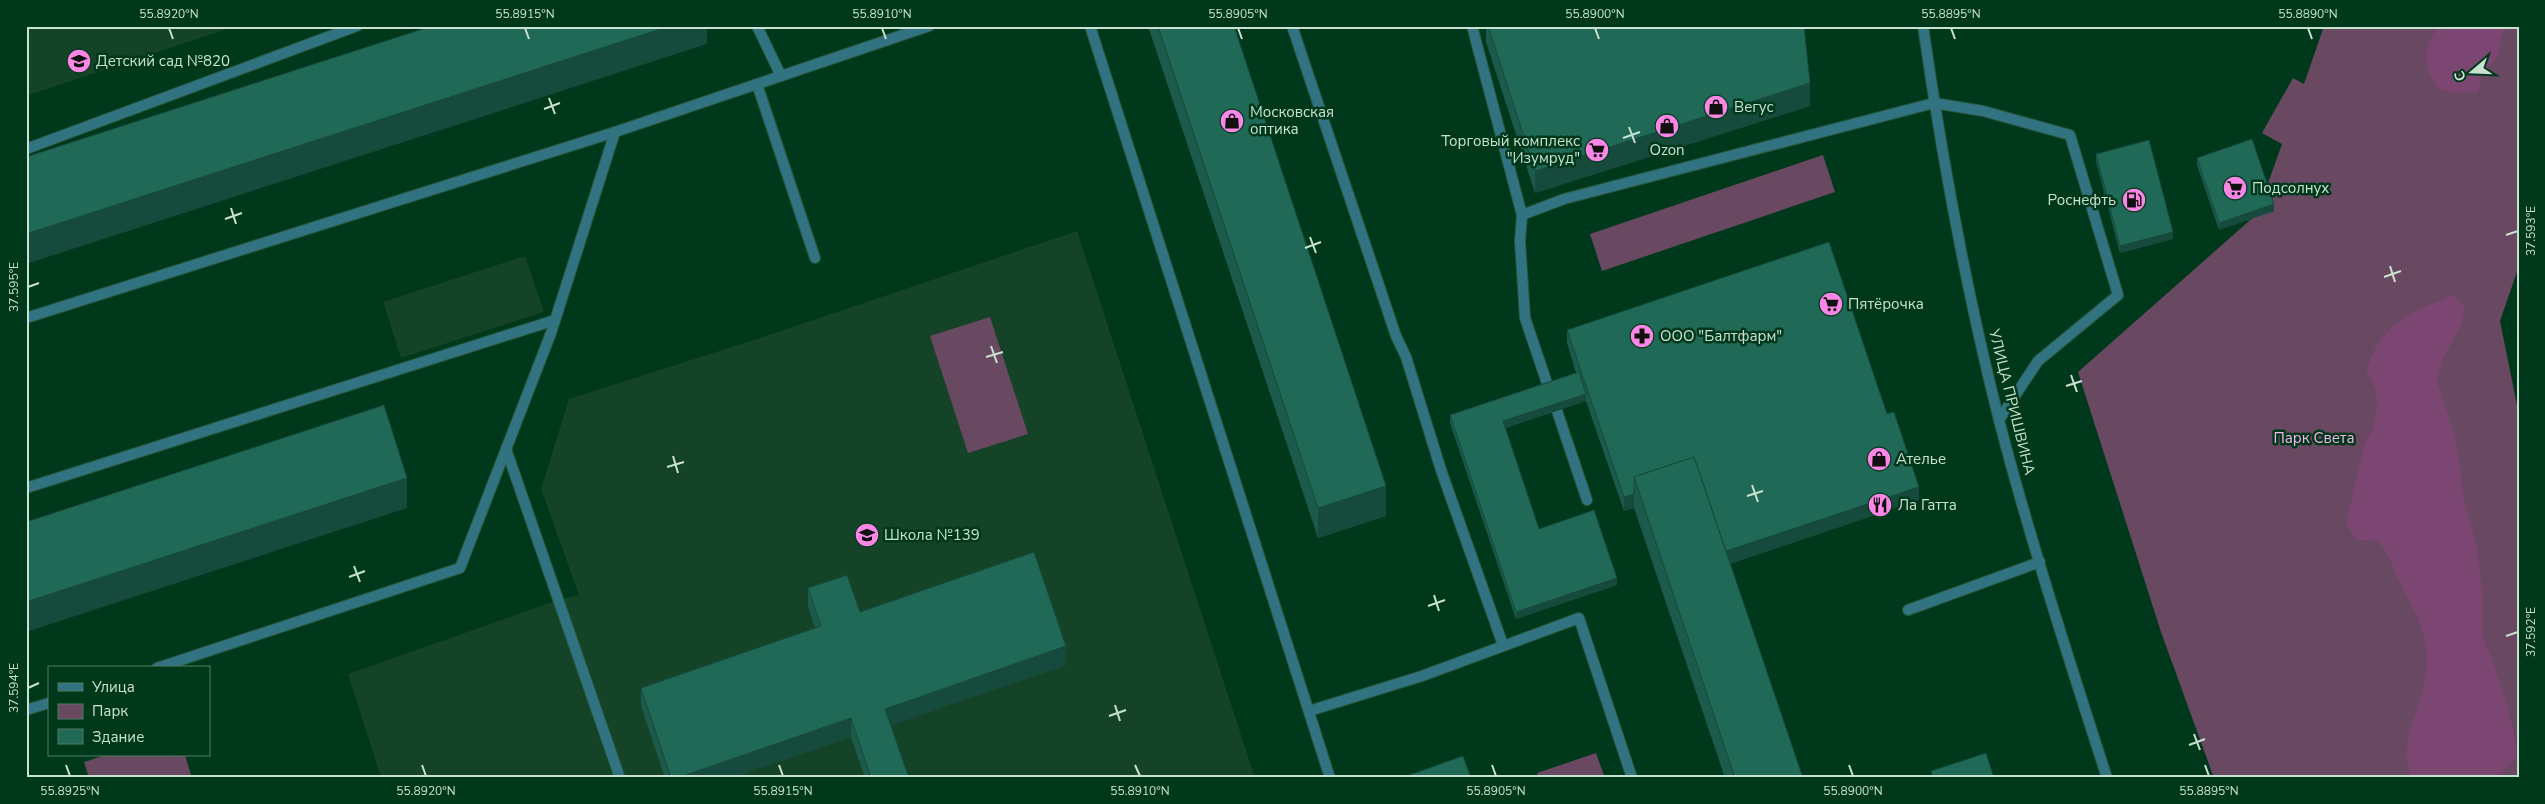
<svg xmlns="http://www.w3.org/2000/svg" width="2545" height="804" viewBox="0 0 2545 804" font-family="'Nunito Sans',sans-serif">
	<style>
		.built { fill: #154327 }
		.green { fill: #694862 }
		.forest { fill: #7b4671 }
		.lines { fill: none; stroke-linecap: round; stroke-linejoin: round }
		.service-casing { stroke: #24573b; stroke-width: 12 }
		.tertiary-casing { stroke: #24573b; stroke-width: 12 }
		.service { stroke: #327381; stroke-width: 10 }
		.tertiary { stroke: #327381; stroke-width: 10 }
		.wall { fill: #1c5a4b }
		.shaded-wall { fill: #164a3d }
		.building { fill: #206957; stroke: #164a3d }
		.ticks { fill: none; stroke: #c8e2cf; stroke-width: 2 }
		.labels { text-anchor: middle; stroke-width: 5; stroke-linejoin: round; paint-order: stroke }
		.poi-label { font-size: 15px; fill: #c8e2cf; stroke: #00381b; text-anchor: start }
		.street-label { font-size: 15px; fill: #c8e2cf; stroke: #00381b }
		.park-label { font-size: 15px; fill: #f7b6e9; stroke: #00381b }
		.neatline { fill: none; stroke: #c8e2cf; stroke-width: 2 }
		.ticks-label { font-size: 12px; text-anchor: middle; fill: #c8e2cf }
	</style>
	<rect width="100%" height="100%" fill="#00381b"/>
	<g class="built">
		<path d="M 26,26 L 236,26 L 26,96 Z"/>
		<path d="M 1077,231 L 1255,778 L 381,778 L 348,674 L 558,600 L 579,595 L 541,489 L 569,399 L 760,338 Z"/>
		<path d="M 525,256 L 544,312 L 401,358 L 383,302 Z"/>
	</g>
	<g class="green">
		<path d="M 2324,26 L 2519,26 L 2519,266 L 2500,321 L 2519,415 L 2519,778 L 2214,778 L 2161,632 L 2078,372 L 2257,214 L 2282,144 L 2262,133 L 2293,78 L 2304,84 Z"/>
		<path d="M 1823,155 L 1835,192 L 1602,271 L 1590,234 Z"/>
		<path d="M 990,317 L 1028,434 L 968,453 L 930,336 Z"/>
		<path d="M 1596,753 L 1605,778 L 1539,778 L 1537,773 Z"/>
		<path d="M 106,755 L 185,755 L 192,778 L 89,778 L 84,762 Z"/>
	</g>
	<g class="forest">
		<path d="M 2439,26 L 2511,26 L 2501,35 L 2498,57 L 2483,72 L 2478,92 L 2455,93 L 2437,88 C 2422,63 2421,50 2439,26 Z"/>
		<path d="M 2454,295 L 2465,308 L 2462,323 L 2442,361 L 2437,381 L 2456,441 L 2465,505 L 2477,546 L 2482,589 L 2482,633 L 2505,696 L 2515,738 L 2516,758 L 2497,778 L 2412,778 C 2397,744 2417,718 2424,686 C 2433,642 2418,618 2399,581 C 2391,564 2391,557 2378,541 L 2356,540 L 2346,523 L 2364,445 L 2373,428 L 2377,409 L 2376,389 L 2366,372 C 2381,321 2410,313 2454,295 Z"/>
	</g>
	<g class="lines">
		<g class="service-casing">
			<g id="service">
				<path d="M 757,26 L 781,76"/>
				<path d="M 1090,26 L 1330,778"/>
				<path d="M 1292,26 L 1396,336 L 1406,357 L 1441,470 L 1503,645"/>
				<path d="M 1472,26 L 1522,215 L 1520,241 L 1525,318 L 1549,389"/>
				<path d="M 757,84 L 815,258"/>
				<path d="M 26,149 L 357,26"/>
				<path d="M 1522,215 L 1564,199 L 1934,103 L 1983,111 L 2070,135 L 2118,295 L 2038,361 L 1999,420"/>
				<path d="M 26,318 L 615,132 L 929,26"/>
				<path d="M 1557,411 L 1587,500"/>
				<path d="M 506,449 L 620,778"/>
				<path d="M 26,488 L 555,320"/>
				<path d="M 1908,610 L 2040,562"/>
				<path d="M 157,668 L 460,568 L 551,333 L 615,132"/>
				<path d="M 26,710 L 49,703"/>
				<path d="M 1309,711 L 1422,676 L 1579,618 L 1632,778"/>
			</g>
		</g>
		<g class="tertiary-casing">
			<path id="tertiary" d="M 1923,26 C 1942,158 1966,290 1999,420 C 2030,540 2069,659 2107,778"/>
		</g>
		<use href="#service" class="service"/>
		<use href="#tertiary" class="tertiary"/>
	</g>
	<g class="wall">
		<path d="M 1148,26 L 1234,26 L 1386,516 L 1318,538 Z"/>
		<path d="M 1486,26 L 1804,26 L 1810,106 L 1535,193 L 1486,42 Z"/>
		<path d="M 2096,154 L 2173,239 L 2120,253 L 2096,161 Z"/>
		<path d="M 2197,158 L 2274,211 L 2219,230 L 2197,165 Z"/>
		<path d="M 1567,330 L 1887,414 L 1919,500 L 1730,564 L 1803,778 L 1725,778 L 1634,508 L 1624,511 L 1586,401 L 1505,428 L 1539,529 L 1617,585 L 1516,619 L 1450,423 L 1450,415 L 1576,373 L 1567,343 Z"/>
		<path d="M 808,588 L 860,612 L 1066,665 L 891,725 L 909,778 L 865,778 L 851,737 L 731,778 L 665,778 L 641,706 L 641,688 L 815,628 L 808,607 Z"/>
	</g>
	<g class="shaded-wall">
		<path d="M 670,26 L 707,26 L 707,44 L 26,264 L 26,234 Z"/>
		<path d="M 1810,83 L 1810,106 L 1535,193 L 1535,171 Z"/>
		<path d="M 2274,204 L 2274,211 L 2219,230 L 2219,223 Z"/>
		<path d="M 2173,232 L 2173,239 L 2120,253 L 2120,246 Z"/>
		<path d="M 1586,394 L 1586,401 L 1503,429 L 1503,421 Z"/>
		<path d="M 407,478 L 407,508 L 26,632 L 26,602 Z"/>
		<path d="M 1386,486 L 1386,516 L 1318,538 L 1318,508 Z"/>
		<path d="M 1919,487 L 1919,500 L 1721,567 L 1721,553 Z"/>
		<path d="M 1634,494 L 1634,508 L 1624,511 L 1624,497 Z"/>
		<path d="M 1617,578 L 1617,585 L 1516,619 L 1516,612 Z"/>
		<path d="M 1066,646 L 1066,665 L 885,727 L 885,709 Z"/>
		<path d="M 851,718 L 851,737 L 731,778 L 677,778 Z"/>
	</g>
	<g class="building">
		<path d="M 432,26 L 670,26 L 26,234 L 26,157 Z"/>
		<path d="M 1158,26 L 1234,26 L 1386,486 L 1318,508 Z"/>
		<path d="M 1488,26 L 1804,26 L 1810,83 L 1535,171 Z"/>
		<path d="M 2252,139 L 2274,204 L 2219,223 L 2197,158 Z"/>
		<path d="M 2149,140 L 2173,232 L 2120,246 L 2096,154 Z"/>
		<path d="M 1829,242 L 1887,414 L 1894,412 L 1919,487 L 1726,551 L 1694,457 L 1634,477 L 1634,494 L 1624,497 L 1567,330 Z"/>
		<path d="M 1579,372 L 1586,394 L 1503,421 L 1539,529 L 1594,510 L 1617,578 L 1516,612 L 1450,415 Z"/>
		<path d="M 384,405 L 407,478 L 26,602 L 26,522 Z"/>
		<path d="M 1694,457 L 1803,778 L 1735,778 L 1634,477 Z"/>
		<path d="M 1034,552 L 1066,646 L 885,709 L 909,778 L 871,778 L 851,718 L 677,778 L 671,778 L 641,688 L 821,626 L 808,588 L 847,575 L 860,612 Z"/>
		<path d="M 1986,753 L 1994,778 L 1933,778 L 1931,771 Z"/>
		<path d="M 1463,756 L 1471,778 L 1401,778 Z"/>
	</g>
	<path class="ticks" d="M 169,28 L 173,39M 525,28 L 529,39M 882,28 L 886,39M 1238,28 L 1242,39M 1595,28 L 1599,39M 1951,28 L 1955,39M 2308,28 L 2312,39M 549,98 L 555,114M 544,109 L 560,103M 1629,127 L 1635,143M 1623,138 L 1640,132M 231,208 L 236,224M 225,219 L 242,213M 2506,235 L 2518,231M 1310,237 L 1316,253M 1305,248 L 1321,242M 2390,266 L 2395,282M 2384,277 L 2401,271M 28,287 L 39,283M 991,346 L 997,363M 986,357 L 1003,352M 2071,375 L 2077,392M 2066,386 L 2082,381M 673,456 L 678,473M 667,467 L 684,462M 1752,485 L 1758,502M 1747,496 L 1763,491M 354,566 L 360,582M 349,577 L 365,571M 1434,595 L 1439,611M 1428,606 L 1445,600M 2506,636 L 2518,632M 28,688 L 39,683M 1115,705 L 1120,721M 1109,716 L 1126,710M 2194,734 L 2200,750M 2189,745 L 2205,739M 66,765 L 70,776M 422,765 L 426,776M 779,765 L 783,776M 1135,765 L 1140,776M 1492,765 L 1496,776M 1849,765 L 1853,776M 2205,765 L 2209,776"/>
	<defs>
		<g id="school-disc" transform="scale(1.25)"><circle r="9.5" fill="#fa87e6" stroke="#00381b"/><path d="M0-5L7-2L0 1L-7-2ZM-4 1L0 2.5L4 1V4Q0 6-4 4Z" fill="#111"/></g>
		<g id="shop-disc" transform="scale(1.25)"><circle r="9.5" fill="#fa87e6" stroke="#00381b"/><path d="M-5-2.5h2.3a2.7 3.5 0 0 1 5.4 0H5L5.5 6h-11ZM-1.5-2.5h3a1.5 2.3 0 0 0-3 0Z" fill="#111"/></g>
		<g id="supermarket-disc" transform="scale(1.25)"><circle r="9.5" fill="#fa87e6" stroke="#00381b"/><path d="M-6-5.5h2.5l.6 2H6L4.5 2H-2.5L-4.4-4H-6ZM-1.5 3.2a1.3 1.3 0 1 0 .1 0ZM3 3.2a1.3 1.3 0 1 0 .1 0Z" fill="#111"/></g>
		<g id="fuel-disc" transform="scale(1.25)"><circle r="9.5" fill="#fa87e6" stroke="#00381b"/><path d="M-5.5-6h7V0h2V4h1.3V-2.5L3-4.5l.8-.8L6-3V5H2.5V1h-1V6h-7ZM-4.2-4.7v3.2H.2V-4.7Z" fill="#111"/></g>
		<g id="pharmacy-disc" transform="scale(1.25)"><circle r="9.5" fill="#fa87e6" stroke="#00381b"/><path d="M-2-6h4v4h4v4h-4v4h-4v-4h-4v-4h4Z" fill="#111"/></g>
		<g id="restaurant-disc" transform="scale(1.25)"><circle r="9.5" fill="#fa87e6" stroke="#00381b"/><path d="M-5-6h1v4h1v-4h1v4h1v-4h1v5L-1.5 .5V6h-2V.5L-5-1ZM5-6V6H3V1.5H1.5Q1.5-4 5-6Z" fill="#111"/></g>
	</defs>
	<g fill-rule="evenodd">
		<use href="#school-disc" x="79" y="61"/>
		<use href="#shop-disc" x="1716" y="107"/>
		<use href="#shop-disc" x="1232" y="121"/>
		<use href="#shop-disc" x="1667" y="126"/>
		<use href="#supermarket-disc" x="1597" y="150"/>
		<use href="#supermarket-disc" x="2235" y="188"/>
		<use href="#fuel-disc" x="2134" y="200"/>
		<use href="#supermarket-disc" x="1831" y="304"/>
		<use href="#pharmacy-disc" x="1642" y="336"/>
		<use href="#shop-disc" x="1879" y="459"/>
		<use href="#restaurant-disc" x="1880" y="505"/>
		<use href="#school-disc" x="867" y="535"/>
	</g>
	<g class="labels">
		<g class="poi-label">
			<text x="96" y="66">Детский сад №820</text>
			<text x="1734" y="112">Вегус</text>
			<text x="1250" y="117">Московская<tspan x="1250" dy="17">оптика</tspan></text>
			<text x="1580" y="146" text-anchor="end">Торговый комплекс<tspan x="1580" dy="17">"Изумруд"</tspan></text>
			<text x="1667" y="155" text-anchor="middle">Ozon</text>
			<text x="2252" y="193">Подсолнух</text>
			<text x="2116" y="205" text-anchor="end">Роснефть</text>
			<text x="1848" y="309">Пятёрочка</text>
			<text x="1660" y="341">ООО "Балтфарм"</text>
			<text x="1896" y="464">Ателье</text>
			<text x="1898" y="510">Ла Гатта</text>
			<text x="884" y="540">Школа №139</text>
		</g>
		<g class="street-label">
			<text transform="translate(2012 402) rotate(76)" y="5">УЛИЦА ПРИШВИНА</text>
		</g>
		<g class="park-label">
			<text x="2314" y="443">Парк Света</text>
		</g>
	</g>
	<rect width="2545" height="804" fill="none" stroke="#00381b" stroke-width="55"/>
	<rect x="48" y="666" width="162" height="90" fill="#00381b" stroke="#507c63"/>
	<rect x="58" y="683" width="25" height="8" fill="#327381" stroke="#507c63"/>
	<text x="92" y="692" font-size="15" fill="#c8e2cf">Улица</text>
	<rect x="58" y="704" width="25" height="15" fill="#694862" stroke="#507c63"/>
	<text x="92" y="716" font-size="15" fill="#c8e2cf">Парк</text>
	<rect x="58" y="729" width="25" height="15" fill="#206957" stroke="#507c63"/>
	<text x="92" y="742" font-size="15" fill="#c8e2cf">Здание</text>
	<g transform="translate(2472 72) rotate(251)" stroke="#00381b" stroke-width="4" paint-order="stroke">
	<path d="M0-4L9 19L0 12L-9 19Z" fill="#c8e2cf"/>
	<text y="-8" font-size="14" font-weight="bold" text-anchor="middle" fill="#c8e2cf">С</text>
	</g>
	<rect x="28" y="28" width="2490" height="748" class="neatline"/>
	<g class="ticks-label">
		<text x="169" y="18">55.8920°N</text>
		<text x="525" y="18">55.8915°N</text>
		<text x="882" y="18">55.8910°N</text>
		<text x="1238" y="18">55.8905°N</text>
		<text x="1595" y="18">55.8900°N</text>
		<text x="1951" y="18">55.8895°N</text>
		<text x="2308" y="18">55.8890°N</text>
		<text transform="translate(2531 231) rotate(-90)" y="4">37.593°E</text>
		<text transform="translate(14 287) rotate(-90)" y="4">37.595°E</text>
		<text transform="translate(2531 632) rotate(-90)" y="4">37.592°E</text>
		<text transform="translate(14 688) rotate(-90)" y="4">37.594°E</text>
		<text x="70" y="795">55.8925°N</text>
		<text x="426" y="795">55.8920°N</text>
		<text x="783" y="795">55.8915°N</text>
		<text x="1140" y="795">55.8910°N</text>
		<text x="1496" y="795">55.8905°N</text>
		<text x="1853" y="795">55.8900°N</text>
		<text x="2209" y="795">55.8895°N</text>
	</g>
</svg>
